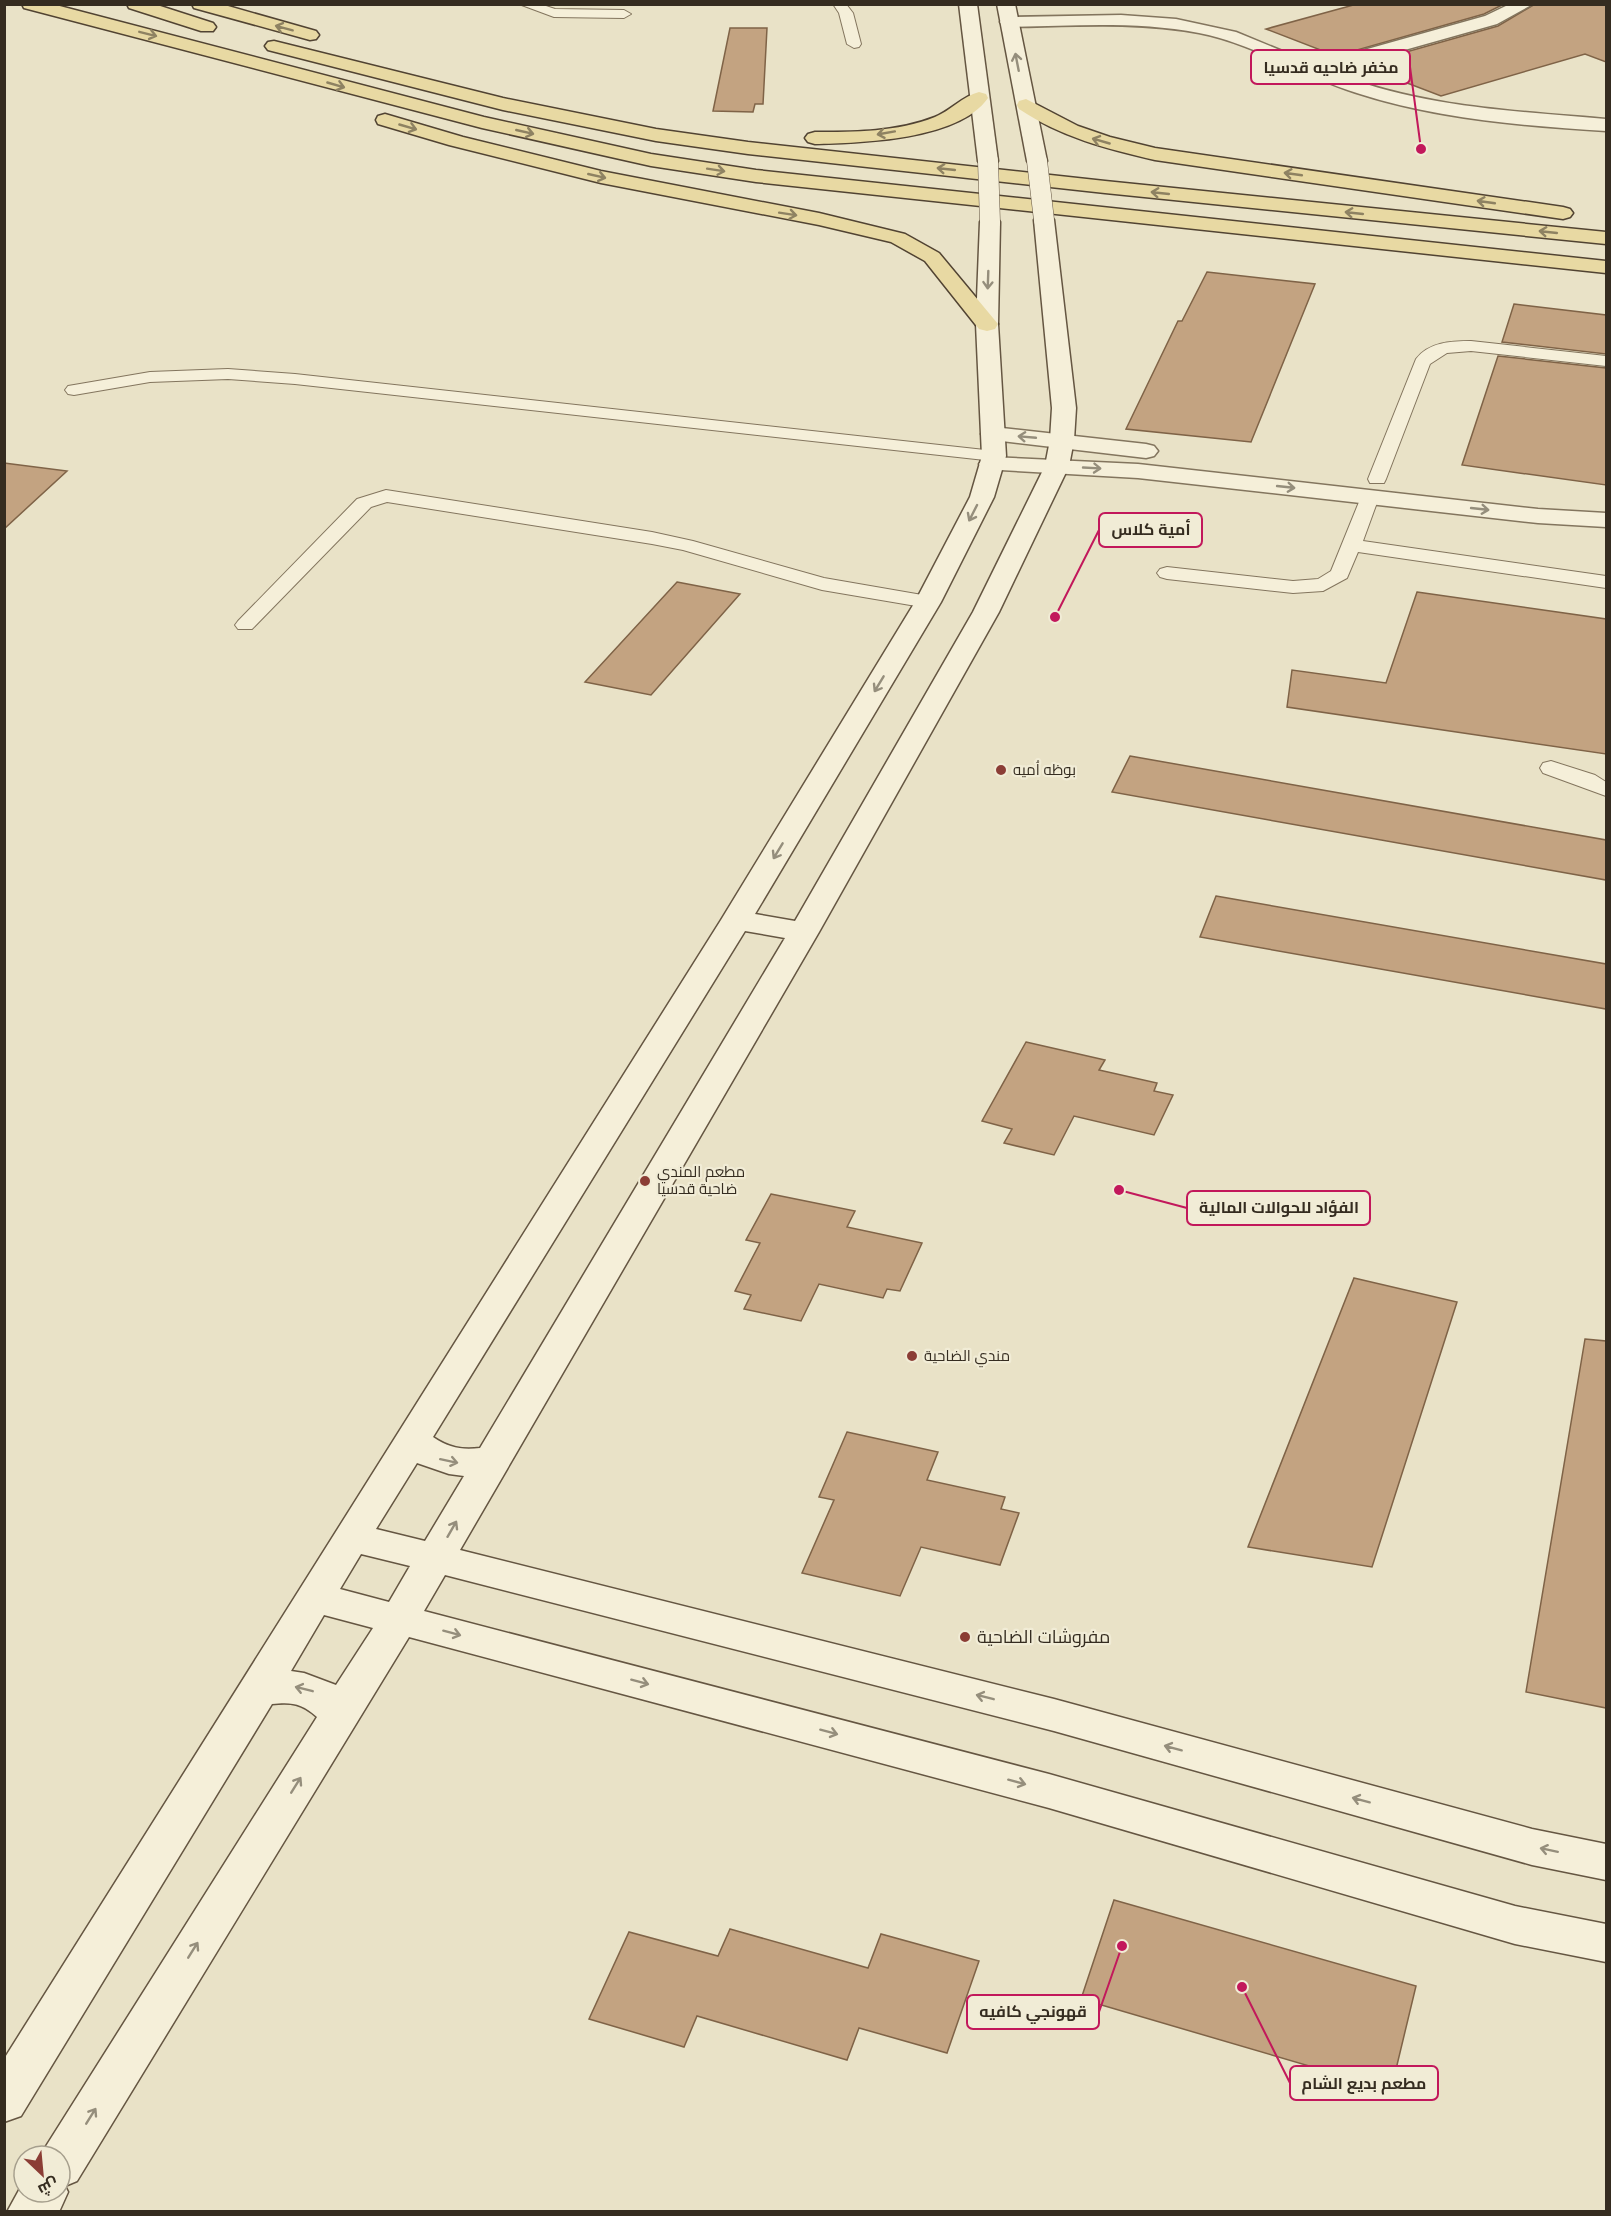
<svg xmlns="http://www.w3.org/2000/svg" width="1611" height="2216" viewBox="0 0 1611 2216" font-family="'Times New Roman',Cairo,serif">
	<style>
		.building { fill: #c3a381; stroke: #7f6347; stroke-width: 1.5 }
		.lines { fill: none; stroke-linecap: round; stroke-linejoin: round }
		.service-casing { stroke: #83755e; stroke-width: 2 }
		.minor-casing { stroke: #83755e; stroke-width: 3 }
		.secondary-casing { stroke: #655642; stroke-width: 3 }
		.primary-casing { stroke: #514332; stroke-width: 3 }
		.service { fill: #f5efd9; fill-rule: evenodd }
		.minor { fill: #f5efd9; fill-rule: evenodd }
		.secondary { fill: #f5efd9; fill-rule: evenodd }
		.primary { fill: #e8d9a3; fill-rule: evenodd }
		.secondary-bridge-casing { stroke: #655642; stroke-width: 21; stroke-linecap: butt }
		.secondary-bridge { stroke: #f5efd9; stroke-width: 20 }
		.oneway { stroke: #8e8262 }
		.oneway2 { stroke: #958e7c }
		.poi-dot { fill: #8b3d35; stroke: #f1ecd6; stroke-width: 2 }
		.labels { text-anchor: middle; stroke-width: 4.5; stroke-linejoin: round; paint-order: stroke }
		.poi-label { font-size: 15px; fill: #352c20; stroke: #f1ecd6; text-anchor: start }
		.near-poi-label { font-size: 18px; fill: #352c20; stroke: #f1ecd6; text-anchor: start }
		.leader { fill: none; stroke: #c2185b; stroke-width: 2 }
		.callout-dot { fill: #c2185b; stroke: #f1ecd6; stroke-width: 2 }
		.callout { fill: #f1ecd6; stroke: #c2185b; stroke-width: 2 }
		.callout-label { font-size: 16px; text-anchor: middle; font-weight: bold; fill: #352c20 }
	</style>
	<rect width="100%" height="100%" fill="#e9e2c7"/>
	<g class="building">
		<path d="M 1357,4 L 1504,4 L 1484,14 L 1336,56 L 1266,29 Z"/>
		<path d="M 1535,4 L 1606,4 L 1606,62 L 1585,54 L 1441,96 L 1360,65 L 1498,26 Z"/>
		<path d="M 730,28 L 767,28 L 763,104 L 755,104 L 753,112 L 713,111 Z"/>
		<path d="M 1207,272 L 1315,284 L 1251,442 L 1126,429 L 1178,321 L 1182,321 Z"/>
		<path d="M 1514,304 L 1606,315 L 1606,354 L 1502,342 Z"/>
		<path d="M 1498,356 L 1606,368 L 1606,485 L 1462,465 Z"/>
		<path d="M 4,463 L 67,471 L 4,529 Z"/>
		<path d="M 677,582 L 740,594 L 651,695 L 585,682 Z"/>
		<path d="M 1417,592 L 1606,619 L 1606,754 L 1287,707 L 1292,670 L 1386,683 Z"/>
		<path d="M 1130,756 L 1606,840 L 1606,880 L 1112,792 Z"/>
		<path d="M 1216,896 L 1606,964 L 1606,1009 L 1200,937 Z"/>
		<path d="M 1026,1042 L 1105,1060 L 1099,1070 L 1157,1083 L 1154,1091 L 1173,1095 L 1154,1135 L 1074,1116 L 1054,1155 L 1004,1143 L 1012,1129 L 982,1121 Z"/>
		<path d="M 771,1194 L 855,1211 L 847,1227 L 922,1243 L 900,1291 L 887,1289 L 883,1298 L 819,1284 L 801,1321 L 744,1309 L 751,1295 L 735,1291 L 760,1243 L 746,1240 Z"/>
		<path d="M 1354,1278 L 1457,1302 L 1372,1567 L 1248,1547 Z"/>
		<path d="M 1585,1339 L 1606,1341 L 1606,1708 L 1526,1692 Z"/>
		<path d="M 847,1432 L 938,1452 L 927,1480 L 1005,1497 L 1001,1509 L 1019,1513 L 1000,1565 L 921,1547 L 900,1596 L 802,1573 L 834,1500 L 819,1497 Z"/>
		<path d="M 1114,1900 L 1416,1986 L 1391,2090 L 1081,1999 Z"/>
		<path d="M 730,1929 L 868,1968 L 881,1934 L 979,1961 L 947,2053 L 859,2028 L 847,2060 L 697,2016 L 684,2047 L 589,2019 L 629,1932 L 718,1956 Z"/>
	</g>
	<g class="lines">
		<g class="service-casing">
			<g id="service">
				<path d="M 519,4 L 540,4 L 555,9 L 624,10 L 631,14 L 624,18 L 554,17 Z"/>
				<path d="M 833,4 L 846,4 L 853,13 L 861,44 L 859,47 L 854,48 L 847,44 L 839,13 Z"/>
				<path d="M 1471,341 L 1606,356 L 1606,366 L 1471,351 L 1447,353 L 1430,364 L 1386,479 L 1384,483 L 1370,483 L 1368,479 L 1416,359 C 1429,342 1451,341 1471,341 Z"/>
				<path d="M 228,369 L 295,374 L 994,451 L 1000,452 L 1003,456 L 1000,460 L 994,461 L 295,384 L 228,379 L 150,382 L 74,395 L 68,394 L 65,390 L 68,386 L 74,385 L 150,372 Z"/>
				<path d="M 386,490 L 652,532 L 693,541 L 824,578 L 928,596 L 935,598 L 938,602 L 935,606 L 928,608 L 822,590 L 683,550 L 652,544 L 387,502 L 371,507 L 252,629 L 238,629 L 235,625 L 238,621 L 357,499 Z"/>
				<path d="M 1370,491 L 1377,493 L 1379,497 L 1363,541 L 1606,576 L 1606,588 L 1358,552 L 1347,578 L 1323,591 L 1293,593 L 1167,579 L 1160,577 L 1157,573 L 1160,569 L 1167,567 L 1293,581 L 1318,579 L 1331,571 L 1361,497 L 1363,493 Z"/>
				<path d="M 1551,761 L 1595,775 L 1606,782 L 1606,796 L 1543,773 L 1540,768 L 1543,763 Z"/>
			</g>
		</g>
		<g class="minor-casing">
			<g id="minor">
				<path d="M 1510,4 L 1533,4 L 1497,24 L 1330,71 C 1417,107 1513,111 1606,119 L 1606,131 C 1525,126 1438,119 1360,94 C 1305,78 1256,44 1199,33 C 1136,21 1072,26 1009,27 L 1003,26 L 1000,22 L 1003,18 L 1009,17 L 1121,15 L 1176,19 L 1236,32 L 1314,64 L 1485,16 Z"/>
				<path d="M 993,427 L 1146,444 L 1154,446 L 1158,451 L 1154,456 L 1146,458 L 985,439 L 981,434 L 985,429 Z"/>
				<path d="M 991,457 L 1138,464 L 1538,509 L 1606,513 L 1606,527 L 1538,523 L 1138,478 L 983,469 L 979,464 L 983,459 Z"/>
			</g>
		</g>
		<g class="secondary-casing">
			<g id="secondary">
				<path d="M 959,4 L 977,4 L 998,161 L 995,165 L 981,165 L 978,161 Z"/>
				<path d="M 997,4 L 1015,4 L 1047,161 L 1044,165 L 1030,165 L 1027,161 Z"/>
				<path d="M 1044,214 L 1051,216 L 1054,220 L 1076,408 L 1074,440 L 1069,466 L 999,612 L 819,932 L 460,1550 L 1054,1699 L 1532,1829 L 1606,1844 L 1606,1880 L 1532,1865 L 1054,1731 L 445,1575 L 424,1611 L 1049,1774 L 1515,1906 L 1606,1924 L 1606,1962 L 1515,1944 L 1049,1808 L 409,1637 L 77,2181 L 65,2186 L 68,2192 L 59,2212 L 7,2212 L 24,2181 L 24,2192 L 60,2192 L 60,2156 L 41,2156 L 43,2151 L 317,1717 C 302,1703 291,1702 272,1704 L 21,2116 L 4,2122 L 4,2059 L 721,920 L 915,602 L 970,497 L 982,456 L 976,324 L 980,222 L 983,218 L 997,218 L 1000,222 L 998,324 L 1006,456 L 994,497 L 941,602 L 755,914 L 795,921 L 973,612 L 1045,466 L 1050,440 L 1052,408 L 1034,220 L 1037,216 ZM 745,931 L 785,938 L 480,1448 C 462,1450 449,1448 433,1437 ZM 417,1463 L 449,1474 L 464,1476 L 425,1541 L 376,1529 ZM 361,1554 L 410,1566 L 389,1602 L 340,1589 ZM 324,1615 L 373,1628 L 336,1685 L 304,1673 L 291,1671 Z"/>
			</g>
		</g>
		<g class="primary-casing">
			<g id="primary">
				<path d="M 22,4 L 52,4 L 484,117 L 651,154 L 756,170 L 1606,261 L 1606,273 L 756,182 L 651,166 L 482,128 L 24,8 Z"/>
				<path d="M 127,4 L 154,4 L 213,23 L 216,27 L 213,31 L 201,31 L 129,8 Z"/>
				<path d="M 192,4 L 221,4 L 316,31 L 319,35 L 316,39 L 310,40 L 194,8 Z"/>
				<path d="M 274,41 L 503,98 L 656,129 L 748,142 L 1105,181 L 1606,232 L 1606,244 L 1105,193 L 748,154 L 656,141 L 503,110 L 268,50 L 265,46 L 268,42 Z"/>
				<path d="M 979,92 L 986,94 L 988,98 C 959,140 861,143 815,144 L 808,142 L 805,138 L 808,134 L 815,132 C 855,132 897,132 935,117 C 950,111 963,96 979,92 Z"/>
				<path d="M 1026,99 L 1078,126 L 1110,137 L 1155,148 L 1563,207 L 1570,209 L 1573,213 L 1570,217 L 1563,219 L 1155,160 C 1107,149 1061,137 1019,109 L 1017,105 L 1019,101 Z"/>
				<path d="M 385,114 L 463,137 L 601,171 L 819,213 L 905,234 L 939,253 L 998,324 L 995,329 L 987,331 L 979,329 L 925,261 L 891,242 L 819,225 L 601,183 L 449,145 L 378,124 L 376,120 L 378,116 Z"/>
			</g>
		</g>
		<use href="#service" class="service"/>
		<use href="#minor" class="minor"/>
		<use href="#secondary" class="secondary"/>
		<use href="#primary" class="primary"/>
		<g class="secondary-bridge-casing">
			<g id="secondary-bridge">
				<path d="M 988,161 L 990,222"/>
				<path d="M 1037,161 L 1044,220"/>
			</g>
		</g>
		<use href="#secondary-bridge" class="secondary-bridge"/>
	</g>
	<defs><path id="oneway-shaft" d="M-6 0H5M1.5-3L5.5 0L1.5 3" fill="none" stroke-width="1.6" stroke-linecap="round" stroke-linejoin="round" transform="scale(1.5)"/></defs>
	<g class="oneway">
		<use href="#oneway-shaft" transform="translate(284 28) rotate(-165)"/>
		<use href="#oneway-shaft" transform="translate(148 34) rotate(14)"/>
		<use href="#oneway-shaft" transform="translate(336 85) rotate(16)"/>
		<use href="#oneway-shaft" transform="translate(408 127) rotate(16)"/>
		<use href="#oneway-shaft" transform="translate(525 132) rotate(13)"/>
		<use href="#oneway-shaft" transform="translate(886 133) rotate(170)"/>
		<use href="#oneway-shaft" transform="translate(1101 141) rotate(-164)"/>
		<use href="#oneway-shaft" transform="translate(946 169) rotate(-174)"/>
		<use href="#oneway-shaft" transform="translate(716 170) rotate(9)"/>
		<use href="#oneway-shaft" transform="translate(1293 174) rotate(-172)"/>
		<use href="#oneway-shaft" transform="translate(597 176) rotate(13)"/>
		<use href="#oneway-shaft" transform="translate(1160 193) rotate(-174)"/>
		<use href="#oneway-shaft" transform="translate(1486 202) rotate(-172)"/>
		<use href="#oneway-shaft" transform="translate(1354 213) rotate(-174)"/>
		<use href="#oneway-shaft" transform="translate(788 214) rotate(9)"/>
		<use href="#oneway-shaft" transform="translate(1548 232) rotate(-174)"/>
	</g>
	<g class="oneway2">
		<use href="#oneway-shaft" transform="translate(1017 62) rotate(-101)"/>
		<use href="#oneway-shaft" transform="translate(988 280) rotate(92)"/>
		<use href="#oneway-shaft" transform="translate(1027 437) rotate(-175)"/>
		<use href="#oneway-shaft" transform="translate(1092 468) rotate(3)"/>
		<use href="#oneway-shaft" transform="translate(1286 487) rotate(6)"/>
		<use href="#oneway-shaft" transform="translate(1480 509) rotate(6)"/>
		<use href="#oneway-shaft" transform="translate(973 513) rotate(117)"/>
		<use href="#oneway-shaft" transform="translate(879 684) rotate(121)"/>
		<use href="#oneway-shaft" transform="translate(778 851) rotate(121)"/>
		<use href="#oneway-shaft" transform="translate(449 1461) rotate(12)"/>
		<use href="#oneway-shaft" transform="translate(452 1529) rotate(-60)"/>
		<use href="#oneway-shaft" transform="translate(452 1633) rotate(15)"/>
		<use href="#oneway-shaft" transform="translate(640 1682) rotate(15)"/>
		<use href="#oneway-shaft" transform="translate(304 1689) rotate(-166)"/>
		<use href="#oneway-shaft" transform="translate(985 1697) rotate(-166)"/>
		<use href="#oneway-shaft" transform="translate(829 1732) rotate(15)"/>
		<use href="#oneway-shaft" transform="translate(1173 1748) rotate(-165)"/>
		<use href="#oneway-shaft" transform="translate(1017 1782) rotate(15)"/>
		<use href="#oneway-shaft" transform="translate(296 1785) rotate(-58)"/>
		<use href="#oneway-shaft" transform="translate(1361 1800) rotate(-165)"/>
		<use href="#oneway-shaft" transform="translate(1549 1850) rotate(-168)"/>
		<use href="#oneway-shaft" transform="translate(193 1950) rotate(-58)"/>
		<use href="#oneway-shaft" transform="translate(91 2116) rotate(-58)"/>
	</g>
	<g class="poi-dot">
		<circle cx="1001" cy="770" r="6"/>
		<circle cx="645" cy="1181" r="6"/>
		<circle cx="912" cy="1356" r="6"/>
		<circle cx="965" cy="1637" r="6"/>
	</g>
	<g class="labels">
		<g class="poi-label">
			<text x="1013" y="775">بوظه اُميه</text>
			<text x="657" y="1177">مطعم المندي<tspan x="657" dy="17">ضاحية قدسيا</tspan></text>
			<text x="924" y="1361">مندي الضاحية</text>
		</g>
		<g class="near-poi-label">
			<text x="977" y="1643">مفروشات الضاحية</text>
		</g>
	</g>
	<path class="leader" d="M1421 149L1410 67M1055 617L1099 530M1119 1190L1187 1208M1122 1946L1099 2012M1242 1987L1290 2083"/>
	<g class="callout-dot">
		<circle cx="1421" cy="149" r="6"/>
		<circle cx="1055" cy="617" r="6"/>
		<circle cx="1119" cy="1190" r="6"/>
		<circle cx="1122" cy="1946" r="6"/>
		<circle cx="1242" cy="1987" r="6"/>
	</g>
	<g class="callout">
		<rect x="1251" y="50" width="159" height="34" rx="6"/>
		<rect x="1099" y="513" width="103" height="34" rx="6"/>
		<rect x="1187" y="1191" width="183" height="34" rx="6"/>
		<rect x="967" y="1995" width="132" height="34" rx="6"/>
		<rect x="1290" y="2066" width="148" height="34" rx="6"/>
	</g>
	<g class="callout-label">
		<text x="1331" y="73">مخفر ضاحيه قدسيا</text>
		<text x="1151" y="535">أمية كلاس</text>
		<text x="1279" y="1213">الفؤاد للحوالات المالية</text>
		<text x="1033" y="2017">قهونجي كافيه</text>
		<text x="1364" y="2089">مطعم بديع الشام</text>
	</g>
	<rect width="1611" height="2216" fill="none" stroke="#352c20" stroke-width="12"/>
	<g transform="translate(42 2174) rotate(154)"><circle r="28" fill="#f1ecd6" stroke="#a69f8d" stroke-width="1.5"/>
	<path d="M0-4.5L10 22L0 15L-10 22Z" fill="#8b3d35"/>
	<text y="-9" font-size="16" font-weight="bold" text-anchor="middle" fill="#352c20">ش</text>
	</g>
</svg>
